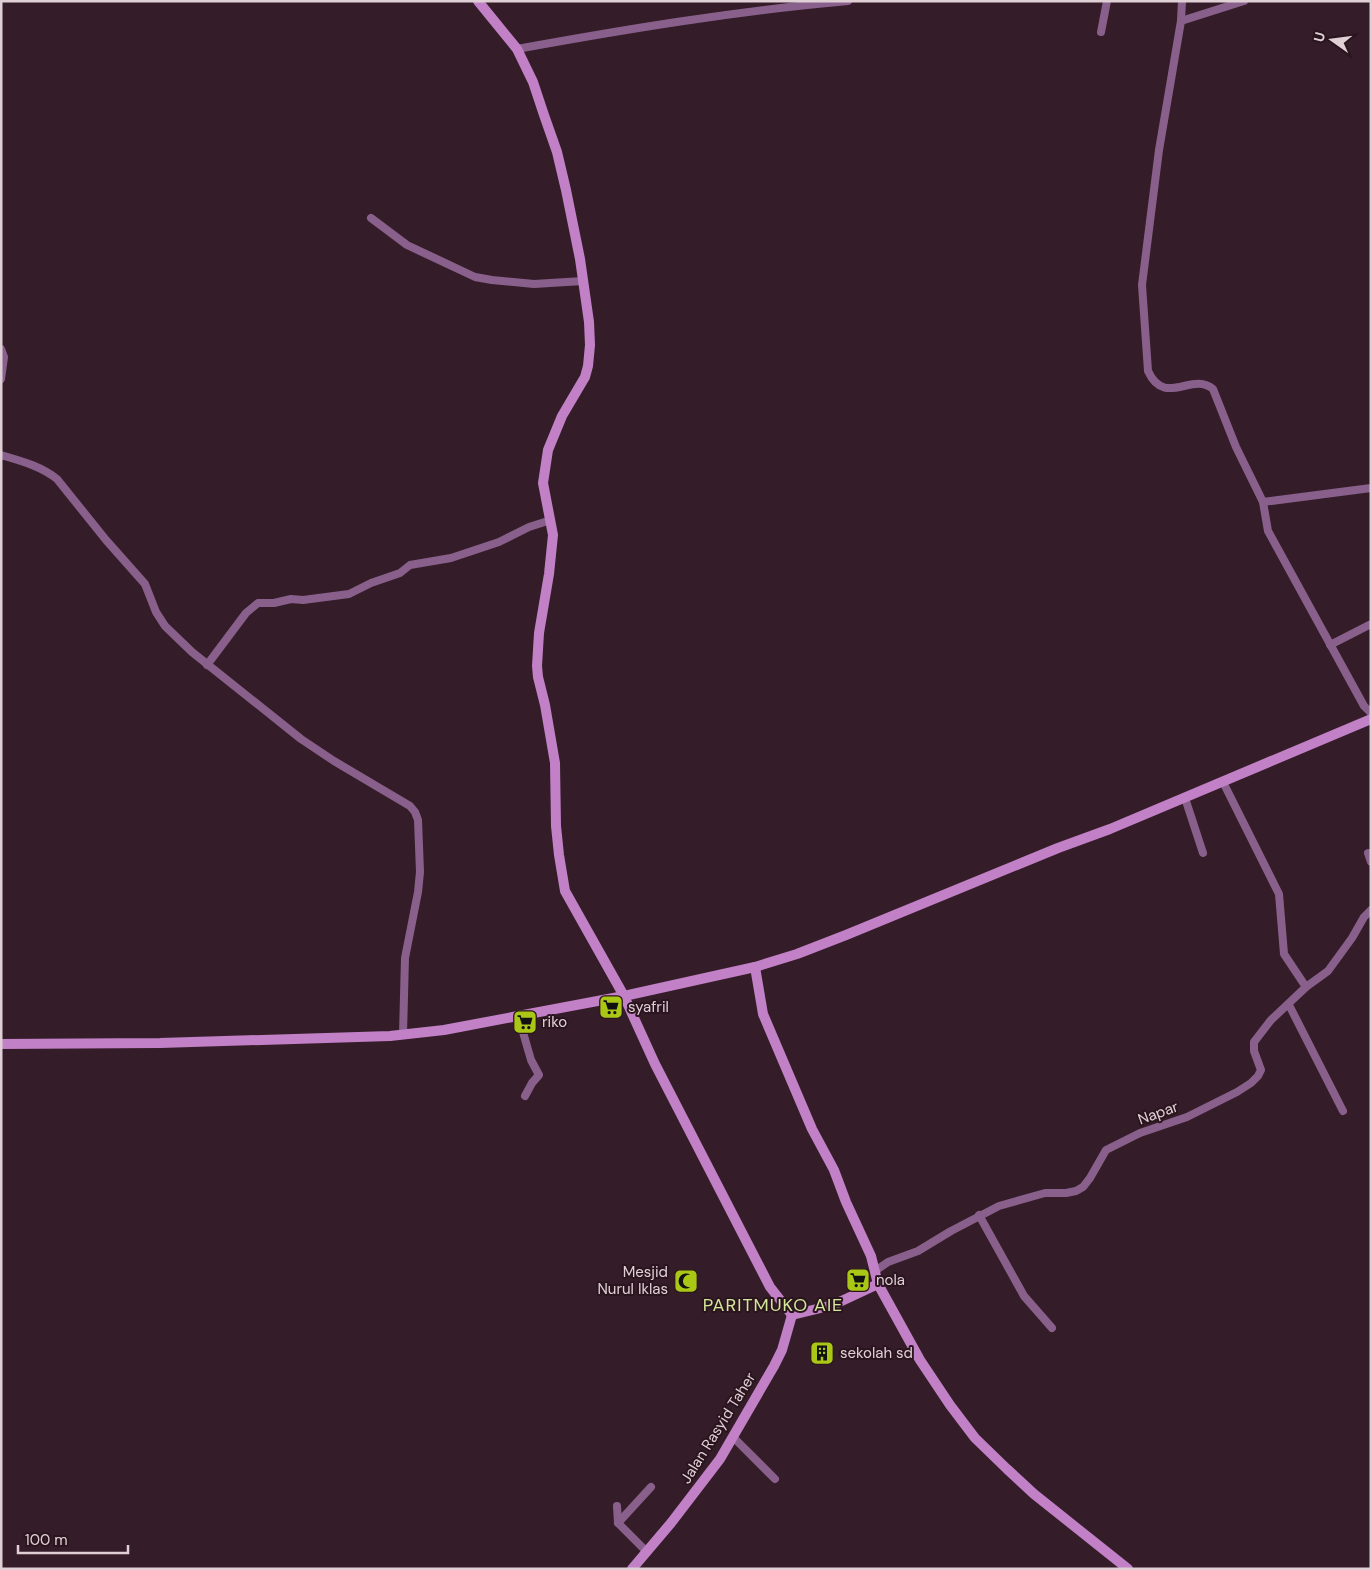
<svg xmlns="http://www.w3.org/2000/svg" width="1372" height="1570" viewBox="0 0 1372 1570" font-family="'DM Sans',sans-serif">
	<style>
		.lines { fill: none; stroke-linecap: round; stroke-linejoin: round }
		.street { stroke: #89608c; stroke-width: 8 }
		.secondary { stroke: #c280c7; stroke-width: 10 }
		.labels { text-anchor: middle; stroke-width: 4; stroke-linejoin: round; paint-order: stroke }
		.poi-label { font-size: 15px; fill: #e0d0d6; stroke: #2a141e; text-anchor: start }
		.street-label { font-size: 15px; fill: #e0d0d6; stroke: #2a141e }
		.quarter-label { font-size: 18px; letter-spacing: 1px; fill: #d3e69a; stroke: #2a141e }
	</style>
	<rect width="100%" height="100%" fill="#341d28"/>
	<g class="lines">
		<g class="street">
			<path d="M 1182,1 L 1181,21 L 1159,150 L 1142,285 L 1148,371 C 1165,408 1192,371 1213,389 L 1236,447 L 1263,502 L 1268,531 L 1364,706 L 1371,713"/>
			<path d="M 1181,21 L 1244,1"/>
			<path d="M 1101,32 L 1107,1"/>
			<path d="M 517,49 C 627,29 736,11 848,1"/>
			<path d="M 371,218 L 407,245 L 475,277 L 492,280 L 534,284 L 583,281"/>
			<path d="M 1,349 L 4,357 L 1,379"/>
			<path d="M 1,455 C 21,461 41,466 57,479 L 106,540 L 145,584 L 156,612 L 165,626 L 192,652 L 301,739 L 334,761 L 410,806 L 415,812 L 418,820 L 420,872 L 418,892 L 405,958 L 403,1034"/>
			<path d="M 1263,502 L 1371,488"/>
			<path d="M 1330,645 L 1371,624"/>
			<path d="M 207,665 L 246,613 L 258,603 L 274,603 L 291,599 L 303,600 L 349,594 L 371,583 L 400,573 L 410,565 L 451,558 L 499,542 L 529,527 L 551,520"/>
			<path d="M 1223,782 L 1279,894 L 1284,954 L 1306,987"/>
			<path d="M 1185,798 L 1203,853"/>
			<path d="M 1368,853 L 1371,862"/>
			<path d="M 1289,1005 L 1343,1111"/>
			<path d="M 518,1015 L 531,1060 L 539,1075 L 532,1083 L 525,1096"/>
			<path d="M 979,1215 L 1024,1296 L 1052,1328"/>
			<path d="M 875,1271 L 888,1262 L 918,1251 L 951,1231 L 999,1206 L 1045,1193 L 1066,1193 L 1076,1191 L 1083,1187 L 1090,1178 L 1106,1150 L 1140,1133 L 1187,1117 L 1237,1092 L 1251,1083 L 1258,1076 L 1261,1070 L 1254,1051 L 1254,1042 L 1271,1020 L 1306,987 L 1328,971 L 1352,938 L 1364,917 L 1371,910"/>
			<path d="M 733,1437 L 775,1479"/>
			<path d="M 617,1506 L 618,1523 L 646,1551"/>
			<path d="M 618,1523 L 651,1487"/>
		</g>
		<g class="secondary">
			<path d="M 478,1 L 517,49 L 533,82 L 544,115 L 557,152 L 566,190 L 580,259 L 589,322 L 590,345 L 588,366 L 585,377 L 562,416 L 548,450 L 543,483 L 553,535 L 549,574 L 539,633 L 537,666 L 538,677 L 545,705 L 555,763 L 556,826 L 559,855 L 565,891 L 624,996 L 655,1064 L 770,1287 L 792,1315"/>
			<path d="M 755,967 L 763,1014 L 812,1129 L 834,1170 L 846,1202 L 871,1256 L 878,1284 L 920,1360 L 950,1405 L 975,1438 L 1007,1469 L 1034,1494 L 1128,1569"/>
			<path d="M 1,1044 L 160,1043 L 390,1036 L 444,1030 L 624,996 L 755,967 L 797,954 L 846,935 L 1058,848 L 1110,829 L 1371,719"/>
			<path d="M 792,1315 L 833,1305 L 878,1284"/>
			<path d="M 632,1569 L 671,1523 L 720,1459 L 774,1366 L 782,1350 L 792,1315"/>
		</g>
	</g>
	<defs>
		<g id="supermarket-square" transform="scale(1.25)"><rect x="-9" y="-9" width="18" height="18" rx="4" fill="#abc716" stroke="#2a141e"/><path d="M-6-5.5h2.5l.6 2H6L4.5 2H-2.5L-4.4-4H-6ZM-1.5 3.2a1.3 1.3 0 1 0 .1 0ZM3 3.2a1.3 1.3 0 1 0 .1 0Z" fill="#111"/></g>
		<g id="mosque-square" transform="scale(1.25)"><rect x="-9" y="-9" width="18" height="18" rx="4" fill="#abc716" stroke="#2a141e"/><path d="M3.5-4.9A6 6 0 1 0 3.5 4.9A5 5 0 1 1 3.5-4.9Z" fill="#111"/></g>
		<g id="building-square" transform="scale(1.25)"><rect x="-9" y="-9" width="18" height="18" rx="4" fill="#abc716" stroke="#2a141e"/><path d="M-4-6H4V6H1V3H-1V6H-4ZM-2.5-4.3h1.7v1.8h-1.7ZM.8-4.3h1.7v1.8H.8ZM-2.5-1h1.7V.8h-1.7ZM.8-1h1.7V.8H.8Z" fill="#111"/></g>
	</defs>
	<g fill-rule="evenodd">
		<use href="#supermarket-square" x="611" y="1007"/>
		<use href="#supermarket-square" x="525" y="1022"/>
		<use href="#supermarket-square" x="858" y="1280"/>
		<use href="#mosque-square" x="686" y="1281"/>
		<use href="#building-square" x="822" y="1353"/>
	</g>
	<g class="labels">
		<g class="poi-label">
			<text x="628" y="1012">syafril</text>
			<text x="542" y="1027">riko</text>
			<text x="668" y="1277" text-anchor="end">Mesjid<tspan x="668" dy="17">Nurul Iklas</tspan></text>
			<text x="876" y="1285">nola</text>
			<text x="840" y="1358">sekolah sd</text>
		</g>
		<g class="street-label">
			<text transform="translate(1158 1113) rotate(-20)" y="5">Napar</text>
			<text transform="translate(718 1428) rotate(-58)" y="5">Jalan Rasyid Taher</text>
		</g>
		<g class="quarter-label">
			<text x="773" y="1311">PARITMUKO AIE</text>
		</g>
	</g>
	<rect width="1372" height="1570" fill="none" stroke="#e0d0d6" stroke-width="5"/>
	<g transform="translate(1332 40) rotate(284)" stroke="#2a141e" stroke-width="4" paint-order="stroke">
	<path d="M0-4L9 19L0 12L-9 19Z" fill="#e0d0d6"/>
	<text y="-8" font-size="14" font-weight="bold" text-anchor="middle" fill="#e0d0d6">U</text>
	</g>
	<path d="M18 1545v8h110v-8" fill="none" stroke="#e0d0d6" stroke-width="2.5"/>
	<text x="25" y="1545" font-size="15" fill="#e0d0d6" stroke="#2a141e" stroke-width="4" paint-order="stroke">100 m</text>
</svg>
